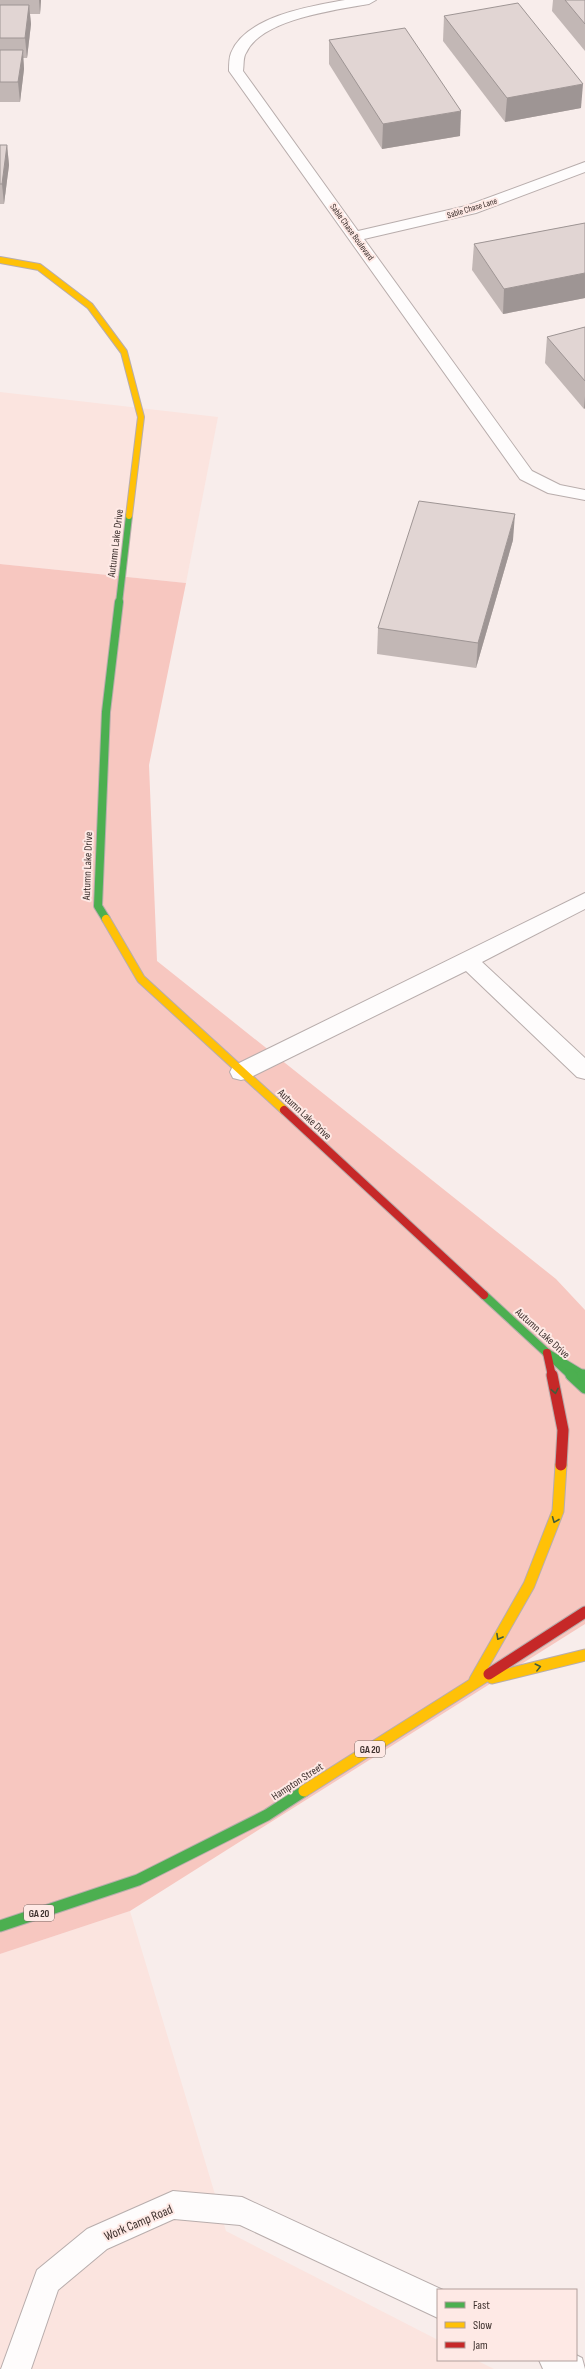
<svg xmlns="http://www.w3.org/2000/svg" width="585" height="2369" viewBox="0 0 585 2369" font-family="'Sofia Sans Condensed',sans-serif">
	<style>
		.built { fill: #fbe4df }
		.green { fill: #f7c7c0 }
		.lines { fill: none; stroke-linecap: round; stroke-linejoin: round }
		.lane-casing { stroke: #b8adac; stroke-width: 2 }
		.street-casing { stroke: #b8adac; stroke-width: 2 }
		.fast-far2-casing { stroke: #b8adac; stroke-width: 8 }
		.fast-far1-casing { stroke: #b8adac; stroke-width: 10 }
		.fast-casing { stroke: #b8adac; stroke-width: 13 }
		.slow-far2-casing { stroke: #b8adac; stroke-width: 8 }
		.slow-far1-casing { stroke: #b8adac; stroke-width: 10 }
		.slow-casing { stroke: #b8adac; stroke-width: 13 }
		.jam-far1-casing { stroke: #b8adac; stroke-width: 10 }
		.jam-casing { stroke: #b8adac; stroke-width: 13 }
		.lane { fill: #fefcfc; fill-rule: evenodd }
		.street { fill: #fefcfc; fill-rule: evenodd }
		.fast-far2 { stroke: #4caf50; stroke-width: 6 }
		.fast-far1 { stroke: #4caf50; stroke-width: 8 }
		.fast { stroke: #4caf50; stroke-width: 11 }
		.slow-far2 { stroke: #ffc107; stroke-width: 6 }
		.slow-far1 { stroke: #ffc107; stroke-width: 8 }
		.slow { stroke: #ffc107; stroke-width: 11 }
		.jam-far1 { stroke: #c62828; stroke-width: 8 }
		.jam { stroke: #c62828; stroke-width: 11 }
		.wall { fill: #c2b7b5 }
		.shaded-wall { fill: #9e9594 }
		.building { fill: #e1d5d3; stroke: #9e9594 }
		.oneway { stroke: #435d3a }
		.labels { text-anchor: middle; stroke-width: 4; stroke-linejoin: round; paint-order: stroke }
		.far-street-label { font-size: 9px; fill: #3e312e; stroke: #fee9e5 }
		.shield { fill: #fee9e5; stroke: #786865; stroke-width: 1 }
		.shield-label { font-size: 10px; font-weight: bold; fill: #3e312e }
		.street-label { font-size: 11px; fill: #3e312e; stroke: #fee9e5 }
		.near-street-label { font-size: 13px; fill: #3e312e; stroke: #fee9e5 }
	</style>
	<rect width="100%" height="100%" fill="#f8edeb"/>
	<g class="built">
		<path d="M 0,392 L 218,417 L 186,583 L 0,564 Z"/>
		<path d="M 130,1911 L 226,2231 L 438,2340 L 438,2360 L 476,2360 L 494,2369 L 0,2369 L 0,1954 Z"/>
	</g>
	<path class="green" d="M 0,564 L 186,583 L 149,765 L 157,961 L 556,1279 L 585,1310 L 585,1624 L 130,1911 L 0,1954 Z"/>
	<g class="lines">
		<g class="lane-casing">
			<path id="lane" d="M 585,893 L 585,909 L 482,962 L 585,1058 L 585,1079 L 577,1077 L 466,971 L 249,1078 L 241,1080 L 233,1078 L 230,1072 L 233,1066 Z"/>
		</g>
		<g class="street-casing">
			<g id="street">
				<path d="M 345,0 L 376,0 L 369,4 C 336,10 261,19 246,53 C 243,57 244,65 243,71 L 358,231 L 466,206 L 585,162 L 585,172 L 476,213 L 364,239 L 532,471 L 560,485 L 585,490 L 585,500 L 548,493 L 520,479 L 229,71 C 229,65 229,58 231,53 C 246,16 311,6 345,0 Z"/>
				<path d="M 173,2191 L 242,2197 L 443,2290 L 438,2290 L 438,2318 L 240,2225 L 174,2219 L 107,2249 L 58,2290 L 31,2369 L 1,2369 L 37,2270 L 87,2229 Z"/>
				<path d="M 576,2355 L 582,2358 L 585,2369 L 543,2369 L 539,2360 L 576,2360 Z"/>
			</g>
		</g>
		<g class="fast-far2-casing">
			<path id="fast-far2" d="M 119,603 L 129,516"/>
		</g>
		<g class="fast-far1-casing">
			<g id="fast-far1">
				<path d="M 106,919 L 98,906 L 106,712 L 119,602"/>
				<path d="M 484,1295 L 572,1376"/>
				<path d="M 547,1353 L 585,1376"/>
			</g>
		</g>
		<g class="fast-casing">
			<g id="fast">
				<path d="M 571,1375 L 585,1388"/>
				<path d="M 583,1375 L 585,1376"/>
				<path d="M 0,1926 L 138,1880 L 267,1815 L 304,1791"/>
			</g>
		</g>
		<g class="slow-far2-casing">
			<path id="slow-far2" d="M 0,260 L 39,267 L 90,306 L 124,352 L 141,417 L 129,516"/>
		</g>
		<g class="slow-far1-casing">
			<path id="slow-far1" d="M 106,919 L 141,979 L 284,1110"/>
		</g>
		<g class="slow-casing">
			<g id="slow">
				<path d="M 492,1678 L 585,1655"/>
				<path d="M 475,1680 L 529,1585 L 558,1511 L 561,1465"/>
				<path d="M 304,1791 L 489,1674"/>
			</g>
		</g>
		<g class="jam-far1-casing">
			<g id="jam-far1">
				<path d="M 284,1110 L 484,1295"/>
				<path d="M 547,1353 L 552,1376"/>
			</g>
		</g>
		<g class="jam-casing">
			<g id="jam">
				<path d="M 552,1375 L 563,1430 L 561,1465"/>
				<path d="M 489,1674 L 585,1612"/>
			</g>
		</g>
		<use href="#lane" class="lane"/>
		<use href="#street" class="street"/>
		<use href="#fast-far2" class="fast-far2"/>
		<use href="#fast-far1" class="fast-far1"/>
		<use href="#fast" class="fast"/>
		<use href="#slow-far2" class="slow-far2"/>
		<use href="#slow-far1" class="slow-far1"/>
		<use href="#slow" class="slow"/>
		<use href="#jam-far1" class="jam-far1"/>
		<use href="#jam" class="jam"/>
	</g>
	<g class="wall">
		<path d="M 0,0 L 41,0 L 40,14 L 30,14 L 31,24 L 27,58 L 23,58 L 24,69 L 20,102 L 0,102 Z"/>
		<path d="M 553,0 L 585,0 L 585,51 L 552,11 Z"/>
		<path d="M 444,16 L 581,108 L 505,122 L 443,41 Z"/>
		<path d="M 329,40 L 460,136 L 382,149 L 329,64 Z"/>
		<path d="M 0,145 L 7,145 L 9,165 L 4,204 L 0,204 Z"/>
		<path d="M 585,223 L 585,298 L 503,314 L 472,270 L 474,244 Z"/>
		<path d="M 585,327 L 585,408 L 584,409 L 545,363 L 547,337 Z"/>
		<path d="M 513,540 L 476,668 L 377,654 L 378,628 Z"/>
	</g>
	<g class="shaded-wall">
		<path d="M 39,0 L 41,0 L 40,14 Z"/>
		<path d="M 29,5 L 31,24 L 27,58 L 25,38 Z"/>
		<path d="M 23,50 L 24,69 L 20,102 L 18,82 Z"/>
		<path d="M 583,84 L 581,108 L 505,122 L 507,98 Z"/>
		<path d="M 461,111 L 460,136 L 382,149 L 383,124 Z"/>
		<path d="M 7,145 L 9,165 L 4,204 L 2,184 Z"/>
		<path d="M 585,273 L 585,298 L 503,314 L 504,289 Z"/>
		<path d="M 585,396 L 585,408 L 584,409 Z"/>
		<path d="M 515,514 L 513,540 L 476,668 L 478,643 Z"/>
	</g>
	<g class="building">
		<path d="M 565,0 L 585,0 L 585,24 Z"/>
		<path d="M 518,3 L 583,84 L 507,98 L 444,16 Z"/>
		<path d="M 0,5 L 29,5 L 25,38 L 0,38 Z"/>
		<path d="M 405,28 L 461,111 L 383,124 L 329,40 Z"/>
		<path d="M 0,50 L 23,50 L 18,82 L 0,82 Z"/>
		<path d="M 0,145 L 7,145 L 2,184 L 0,184 Z"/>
		<path d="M 585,223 L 585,273 L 504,289 L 474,244 Z"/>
		<path d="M 585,327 L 585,381 L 547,337 Z"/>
		<path d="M 419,501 L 515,514 L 478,643 L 378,628 Z"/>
	</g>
	<defs><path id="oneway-chevron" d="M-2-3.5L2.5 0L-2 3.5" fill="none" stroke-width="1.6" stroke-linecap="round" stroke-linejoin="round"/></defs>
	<g class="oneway">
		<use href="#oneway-chevron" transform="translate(555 1391) rotate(79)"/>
		<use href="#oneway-chevron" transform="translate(555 1520) rotate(112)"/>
		<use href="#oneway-chevron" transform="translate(499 1637) rotate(119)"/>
		<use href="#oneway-chevron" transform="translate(538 1667) rotate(-14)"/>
	</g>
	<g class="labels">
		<g class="far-street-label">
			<text transform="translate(472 208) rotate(-17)" y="3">Sable Chase Lane</text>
			<text transform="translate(352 232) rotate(54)" y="3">Sable Chase Boulevard</text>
		</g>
		<g class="shield">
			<rect x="355" y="1741" width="30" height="16" rx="3"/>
			<rect x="24" y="1905" width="30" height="16" rx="3"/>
		</g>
		<g class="shield-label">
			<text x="370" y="1753">GA 20</text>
			<text x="39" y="1917">GA 20</text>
		</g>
		<g class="street-label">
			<text transform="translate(115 543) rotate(-83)" y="4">Autumn Lake Drive</text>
			<text transform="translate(87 866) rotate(-88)" y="4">Autumn Lake Drive</text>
			<text transform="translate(305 1114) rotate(43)" y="4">Autumn Lake Drive</text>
			<text transform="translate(543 1333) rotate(42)" y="4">Autumn Lake Drive</text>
			<text transform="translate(297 1781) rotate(-33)" y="4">Hampton Street</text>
		</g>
		<g class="near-street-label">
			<text transform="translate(138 2222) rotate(-23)" y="5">Work Camp Road</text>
		</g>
	</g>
	<rect x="437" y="2289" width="140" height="72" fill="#fee9e5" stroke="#b19f9c"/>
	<rect x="445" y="2302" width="20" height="6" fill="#4caf50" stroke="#b19f9c"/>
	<text x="473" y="2309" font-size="12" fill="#3e312e">Fast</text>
	<rect x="445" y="2322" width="20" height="6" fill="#ffc107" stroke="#b19f9c"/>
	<text x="473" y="2329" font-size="12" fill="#3e312e">Slow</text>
	<rect x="445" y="2342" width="20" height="6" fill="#c62828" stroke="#b19f9c"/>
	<text x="473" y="2349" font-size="12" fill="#3e312e">Jam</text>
</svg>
